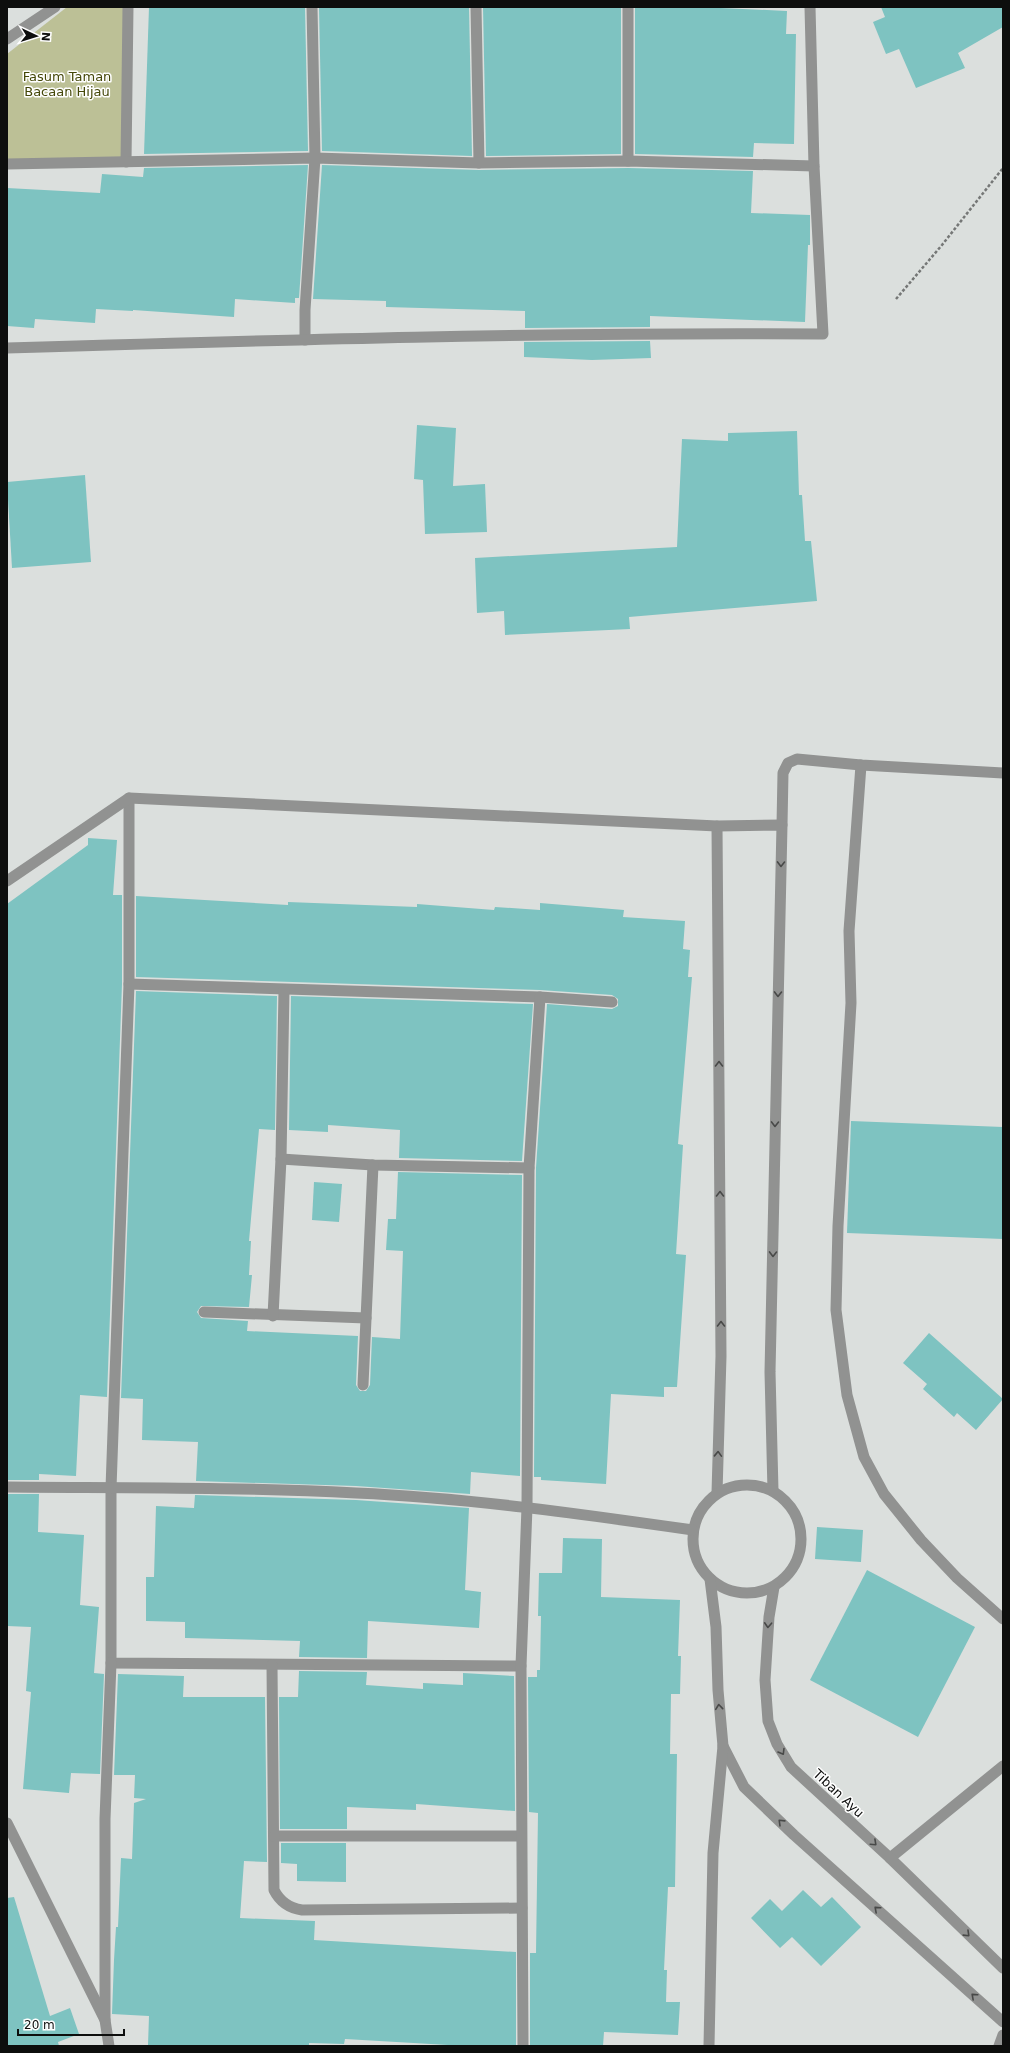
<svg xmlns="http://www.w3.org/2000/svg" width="1010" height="2053" viewBox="0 0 1010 2053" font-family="'DejaVu Sans',sans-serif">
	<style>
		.green { fill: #bcc096 }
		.building { fill: #7ec3c1 }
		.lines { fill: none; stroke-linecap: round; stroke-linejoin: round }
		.path { stroke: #757776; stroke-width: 2.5; stroke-dasharray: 3 2; stroke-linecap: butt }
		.service { stroke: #919291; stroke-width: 11 }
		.minor { stroke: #919291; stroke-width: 11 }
		.oneway { stroke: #484948 }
		.labels { text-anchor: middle; stroke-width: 3; stroke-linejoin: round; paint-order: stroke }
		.park-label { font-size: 13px; fill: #444708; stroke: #fff }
		.street-label { font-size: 13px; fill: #0d0e0d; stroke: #fff }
	</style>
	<rect width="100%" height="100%" fill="#dbdfdd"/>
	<path class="green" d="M 67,7 L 128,7 L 126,162 L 7,160 L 7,54 Z"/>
	<g class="building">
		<path d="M 149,7 L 305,7 L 308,151 L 144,154 Z"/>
		<path d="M 319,7 L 469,7 L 472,156 L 322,151 Z"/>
		<path d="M 483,7 L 621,7 L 621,154 L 486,156 Z"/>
		<path d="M 635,7 L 699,7 L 787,11 L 786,34 L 796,34 L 794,144 L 754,143 L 753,157 L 635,154 Z"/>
		<path d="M 881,7 L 1003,7 L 1003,27 L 958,53 L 965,68 L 916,88 L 899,49 L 886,54 L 873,22 L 885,17 Z"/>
		<path d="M 308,165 L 299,298 L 295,298 L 295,303 L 235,299 L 234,317 L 133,310 L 133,311 L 96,309 L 95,323 L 35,319 L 34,328 L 7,326 L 7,188 L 100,193 L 102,174 L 143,177 L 144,168 Z"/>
		<path d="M 322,165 L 479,170 L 628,168 L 753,171 L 751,213 L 810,215 L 810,245 L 808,245 L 805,322 L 650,316 L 650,327 L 525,328 L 525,311 L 386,307 L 386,301 L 313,299 Z"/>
		<path d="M 650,341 L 651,358 L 592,360 L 524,357 L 524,342 Z"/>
		<path d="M 417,425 L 456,428 L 453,486 L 485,484 L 487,532 L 425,534 L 423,480 L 414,479 Z"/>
		<path d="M 797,431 L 799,495 L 802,495 L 805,541 L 811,541 L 817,601 L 629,617 L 630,629 L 505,635 L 504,611 L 477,613 L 475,558 L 677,547 L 682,439 L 728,441 L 728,433 Z"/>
		<path d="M 85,475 L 91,562 L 12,568 L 7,482 Z"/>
		<path d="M 88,838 L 117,840 L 113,895 L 122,895 L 122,984 L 107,1397 L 80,1395 L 76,1476 L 39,1474 L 39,1480 L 7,1480 L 7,904 L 88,845 Z"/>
		<path d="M 136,896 L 288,905 L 288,902 L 417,907 L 417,904 L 494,910 L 495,907 L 540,910 L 540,903 L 624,910 L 623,917 L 685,921 L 683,949 L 690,950 L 688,977 L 692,977 L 678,1144 L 683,1145 L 676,1254 L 686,1255 L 677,1387 L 664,1387 L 664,1397 L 611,1394 L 606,1484 L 541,1480 L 541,1477 L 534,1477 L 536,1168 L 547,1004 L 612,1009 L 618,1006 L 618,999 L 612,995 L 540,990 L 136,977 Z"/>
		<path d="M 136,991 L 277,996 L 275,1130 L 259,1129 L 249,1241 L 251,1241 L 249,1275 L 252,1275 L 249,1307 L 201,1306 L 197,1312 L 201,1318 L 248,1321 L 247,1331 L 358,1336 L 356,1385 L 360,1391 L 366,1391 L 370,1385 L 372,1337 L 400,1339 L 403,1251 L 386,1250 L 388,1219 L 396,1219 L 398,1172 L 522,1175 L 520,1476 L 471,1472 L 470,1494 L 356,1486 L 196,1481 L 198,1442 L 142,1440 L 143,1399 L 121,1398 Z"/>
		<path d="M 291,996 L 533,1004 L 522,1161 L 399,1158 L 400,1130 L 328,1125 L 328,1132 L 289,1130 Z"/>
		<path d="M 851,1121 L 1003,1127 L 1003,1239 L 847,1233 Z"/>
		<path d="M 314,1182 L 342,1184 L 339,1222 L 312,1220 Z"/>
		<path d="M 929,1333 L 1003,1399 L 976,1430 L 957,1413 L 954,1417 L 923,1389 L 927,1384 L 903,1363 Z"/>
		<path d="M 7,1494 L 39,1494 L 38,1532 L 84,1535 L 80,1605 L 99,1607 L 94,1673 L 104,1674 L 100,1774 L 71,1773 L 69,1793 L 23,1789 L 31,1692 L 26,1691 L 31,1627 L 7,1626 Z"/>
		<path d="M 195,1495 L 356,1500 L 469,1508 L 465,1590 L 481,1592 L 479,1628 L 368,1621 L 367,1658 L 299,1657 L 300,1641 L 185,1638 L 185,1622 L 146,1621 L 146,1577 L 154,1577 L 156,1506 L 194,1508 Z"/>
		<path d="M 817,1527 L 863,1530 L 861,1562 L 815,1559 Z"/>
		<path d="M 563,1538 L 602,1539 L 601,1597 L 680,1600 L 678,1656 L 681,1656 L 680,1694 L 671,1694 L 670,1754 L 677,1754 L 675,1887 L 668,1887 L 664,1970 L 667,1970 L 666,2002 L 680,2002 L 678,2035 L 604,2032 L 603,2046 L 530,2046 L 530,1953 L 536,1953 L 538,1813 L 529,1812 L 528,1677 L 537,1677 L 537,1670 L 540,1670 L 541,1616 L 538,1616 L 539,1573 L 562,1573 Z"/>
		<path d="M 867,1570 L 975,1627 L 918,1737 L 810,1680 Z"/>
		<path d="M 299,1671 L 367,1672 L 366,1685 L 423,1689 L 423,1683 L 463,1685 L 463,1673 L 514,1676 L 515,1811 L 416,1804 L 416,1810 L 347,1807 L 347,1829 L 280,1829 L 279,1697 L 298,1697 Z"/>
		<path d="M 118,1674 L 184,1676 L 183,1697 L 265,1697 L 267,1862 L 244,1861 L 240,1918 L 315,1921 L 314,1940 L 516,1952 L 516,2046 L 465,2046 L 345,2039 L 344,2044 L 309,2043 L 309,2046 L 148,2045 L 149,2016 L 112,2014 L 114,1960 L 116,1927 L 118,1927 L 121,1858 L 132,1859 L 134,1803 L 146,1799 L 134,1798 L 135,1775 L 114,1775 Z"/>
		<path d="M 281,1843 L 346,1843 L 346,1882 L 297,1881 L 297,1864 L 281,1863 Z"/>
		<path d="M 803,1890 L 821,1907 L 832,1897 L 861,1927 L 821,1966 L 792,1937 L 780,1948 L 751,1918 L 770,1899 L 782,1911 Z"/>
		<path d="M 14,1897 L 50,2016 L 70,2008 L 79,2034 L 58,2042 L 59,2046 L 7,2046 L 7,1898 Z"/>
	</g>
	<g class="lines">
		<path class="path" d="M 896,299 L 942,245 L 1003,168"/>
		<g class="service">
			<path d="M 861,765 L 849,931 L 851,1003 L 838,1226 L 836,1310 L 847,1395 L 864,1457 L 884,1494 L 921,1540 L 957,1578 L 1003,1619"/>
			<path d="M 782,825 L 783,773 L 788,763 L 797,759 L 861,765 L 1003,773"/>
			<path d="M 890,1858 L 1003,1766"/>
		</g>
		<g class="minor">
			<path d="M 476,7 L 479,163"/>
			<path d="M 7,39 L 55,7"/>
			<path d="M 628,161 L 628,7"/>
			<path d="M 126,162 L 128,7"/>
			<path d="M 7,164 L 315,158 L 479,163 L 628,161 L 814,166"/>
			<path d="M 305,340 L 305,310 L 315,158 L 312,7"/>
			<path d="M 7,348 C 279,340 551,332 823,334 L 814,166 L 810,7"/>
			<path d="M 129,798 L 129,984 L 111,1488 L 111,1663 L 521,1666"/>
			<path d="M 717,826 L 721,1356 L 717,1493"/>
			<path d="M 7,881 L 129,798 L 717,826 L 782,825 L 770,1372 L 773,1491"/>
			<path d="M 129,984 L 540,997 L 612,1002"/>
			<path d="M 281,1159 L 373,1165 L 529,1168"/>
			<path d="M 204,1312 L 366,1318"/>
			<path d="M 273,1316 L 281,1159 L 284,990"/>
			<path d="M 363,1385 L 373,1165"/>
			<circle cx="747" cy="1539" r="54"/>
			<path d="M 7,1487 C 123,1488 240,1487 356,1493 C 469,1498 581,1514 693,1530"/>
			<path d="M 774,1587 L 769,1617 L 765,1680 L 768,1721 L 777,1744 L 791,1767 L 890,1858 L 1003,1968"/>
			<path d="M 272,1665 L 274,1890 C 280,1902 289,1908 302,1910 L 522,1908"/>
			<path d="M 723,1746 L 744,1787 L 794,1835 L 1003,2022"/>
			<path d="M 7,1823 L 105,2020 L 109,2046"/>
			<path d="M 274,1836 L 521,1836"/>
			<path d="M 105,2020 L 105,1819 L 111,1663"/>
			<path d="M 523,2046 L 521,1666 L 527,1507 L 529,1168 L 540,997"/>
			<path d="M 709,2046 L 713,1853 L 723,1746 L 718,1690 L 716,1627 L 710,1579"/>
			<path d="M 999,2046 L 1003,2035"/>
		</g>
	</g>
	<defs><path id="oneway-chevron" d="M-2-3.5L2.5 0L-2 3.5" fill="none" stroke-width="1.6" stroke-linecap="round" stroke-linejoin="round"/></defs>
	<g class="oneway">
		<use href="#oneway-chevron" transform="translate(781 864) rotate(91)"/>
		<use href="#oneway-chevron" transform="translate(778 994) rotate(91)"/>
		<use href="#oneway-chevron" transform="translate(719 1064) rotate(-90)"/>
		<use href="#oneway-chevron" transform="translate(775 1124) rotate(91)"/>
		<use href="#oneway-chevron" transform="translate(720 1194) rotate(-90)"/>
		<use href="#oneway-chevron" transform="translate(773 1254) rotate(91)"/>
		<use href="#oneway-chevron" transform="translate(721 1324) rotate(-90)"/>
		<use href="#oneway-chevron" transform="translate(718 1454) rotate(-88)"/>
		<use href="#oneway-chevron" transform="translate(768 1625) rotate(93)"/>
		<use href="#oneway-chevron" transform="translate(719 1707) rotate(-96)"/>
		<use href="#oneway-chevron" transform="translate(782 1752) rotate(59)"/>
		<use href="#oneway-chevron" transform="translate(781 1822) rotate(-136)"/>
		<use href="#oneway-chevron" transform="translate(874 1843) rotate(43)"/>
		<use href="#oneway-chevron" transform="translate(877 1909) rotate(-138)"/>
		<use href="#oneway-chevron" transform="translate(967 1934) rotate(44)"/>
		<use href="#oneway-chevron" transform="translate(974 1996) rotate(-138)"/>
	</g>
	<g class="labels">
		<g class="park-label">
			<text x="67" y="81">Fasum Taman<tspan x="67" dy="15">Bacaan Hijau</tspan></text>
		</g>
		<g class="street-label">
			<text transform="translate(839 1793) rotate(43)" y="5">Tiban Ayu</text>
		</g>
	</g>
	<rect width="1010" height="2053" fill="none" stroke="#0d0e0d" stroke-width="16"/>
	<g transform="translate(36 36) rotate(94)" stroke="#ffffff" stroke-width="3" paint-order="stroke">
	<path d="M0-3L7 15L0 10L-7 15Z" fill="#0d0e0d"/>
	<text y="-6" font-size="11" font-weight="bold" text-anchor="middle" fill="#0d0e0d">N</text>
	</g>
	<path d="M18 2029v6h106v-6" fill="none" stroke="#0d0e0d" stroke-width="2"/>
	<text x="24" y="2029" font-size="12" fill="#0d0e0d" stroke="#ffffff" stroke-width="3" paint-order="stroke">20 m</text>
</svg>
